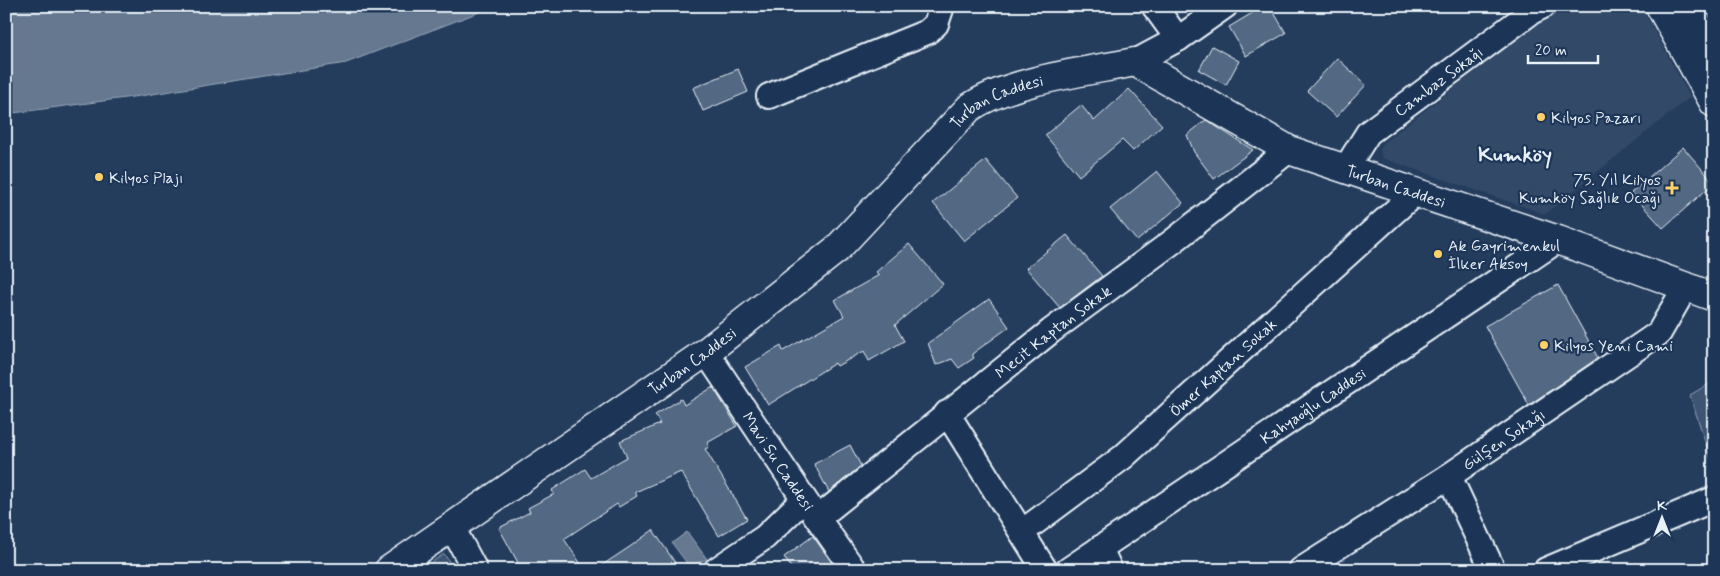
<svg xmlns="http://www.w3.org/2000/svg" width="1720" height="576" viewBox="0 0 1720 576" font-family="Mynerve,sans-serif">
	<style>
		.built { fill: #334a68 }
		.green { fill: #3e5472; stroke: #93a2b5 }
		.water { fill: #657890; stroke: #99a8ba }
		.building { fill: #536782; stroke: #e8f1f8 }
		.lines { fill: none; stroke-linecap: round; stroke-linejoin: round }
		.minor-casing { stroke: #e8f1f8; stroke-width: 28 }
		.major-casing { stroke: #e8f1f8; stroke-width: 31 }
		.minor { stroke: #1d3557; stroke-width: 24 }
		.major { stroke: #1d3557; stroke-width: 28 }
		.poi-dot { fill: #ffd166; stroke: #1d3557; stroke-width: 2 }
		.labels { text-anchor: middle; stroke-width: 4.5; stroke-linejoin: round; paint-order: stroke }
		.street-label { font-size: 16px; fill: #e8f1f8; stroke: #1d3557 }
		.poi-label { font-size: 16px; fill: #e8f1f8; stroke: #1d3557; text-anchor: start }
		.district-label { font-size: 21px; font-weight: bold; fill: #e8f1f8; stroke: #1d3557 }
	</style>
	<rect width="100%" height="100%" fill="#253d5d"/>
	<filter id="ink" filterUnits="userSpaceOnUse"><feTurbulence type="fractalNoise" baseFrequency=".02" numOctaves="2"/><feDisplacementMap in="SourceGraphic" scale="10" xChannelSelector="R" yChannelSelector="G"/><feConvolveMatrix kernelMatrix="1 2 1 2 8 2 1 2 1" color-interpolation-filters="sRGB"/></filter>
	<g filter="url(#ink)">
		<path class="built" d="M 1567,6 L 1641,6 L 1690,97 L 1545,214 L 1382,158 L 1380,149 L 1383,143 L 1545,17 Z"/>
		<g class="green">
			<path d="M 1714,381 L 1714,469 L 1690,395 Z"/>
			<path d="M 444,554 L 455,570 L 420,570 Z"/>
		</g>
		<g class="water">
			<path d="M 6,6 L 495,6 L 346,63 L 140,96 L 6,114 Z"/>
			<path d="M 687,532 L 707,559 L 689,566 L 672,543 Z"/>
		</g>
		<g class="building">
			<path d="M 1264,6 L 1270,6 L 1286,33 L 1246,56 L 1229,27 Z"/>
			<path d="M 1212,46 L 1239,61 L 1226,85 L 1199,70 Z"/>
			<path d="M 1337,58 L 1366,85 L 1336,117 L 1307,91 Z"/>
			<path d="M 738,69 L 748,92 L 703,111 L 693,88 Z"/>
			<path d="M 1129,89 L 1162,125 L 1133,151 L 1122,140 L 1079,176 L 1045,135 L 1081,105 L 1094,121 Z"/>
			<path d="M 1206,120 L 1253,150 L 1214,179 L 1194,152 L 1187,135 Z"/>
			<path d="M 1683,147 L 1714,183 L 1663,228 L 1631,193 Z"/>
			<path d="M 986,160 L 1017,198 L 964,241 L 933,203 Z"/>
			<path d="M 1157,171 L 1183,203 L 1137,241 L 1110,209 Z"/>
			<path d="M 1067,235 L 1102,276 L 1060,308 L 1026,268 Z"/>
			<path d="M 909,244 L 943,284 L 895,325 L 904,341 L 869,361 L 864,351 L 837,366 L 835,363 L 768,405 L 745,367 L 781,346 L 783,351 L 844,316 L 835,300 L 879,275 L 876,272 Z"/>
			<path d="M 1558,285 L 1598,358 L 1529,405 L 1485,326 Z"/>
			<path d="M 989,299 L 1009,327 L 972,354 L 974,358 L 959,368 L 952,359 L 936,365 L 928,343 Z"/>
			<path d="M 713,387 L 737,426 L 707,443 L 709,447 L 705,449 L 747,519 L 719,536 L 681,472 L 635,492 L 637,496 L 619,507 L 617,504 L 564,539 L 585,570 L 522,570 L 499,528 L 530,512 L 528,508 L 554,494 L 552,490 L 585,469 L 591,478 L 627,457 L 620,441 L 660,424 L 655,415 L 681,399 L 684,405 Z"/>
			<path d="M 850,445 L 861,466 L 829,492 L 814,464 Z"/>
			<path d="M 653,530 L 680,570 L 595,570 L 631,546 Z"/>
			<path d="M 813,536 L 837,570 L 793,570 L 784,557 Z"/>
		</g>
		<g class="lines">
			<g class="minor-casing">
				<g id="minor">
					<path d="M 1154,6 L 1178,39"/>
					<path d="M 1135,62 L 1178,39 L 1225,6"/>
					<path d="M 769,96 L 927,32 L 936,24 L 942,6"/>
					<path id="s1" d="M 1346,168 L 1368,133 L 1531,12 L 1543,6"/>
					<path id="s2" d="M 706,352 L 804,499 L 854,570"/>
					<path d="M 947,413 L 1045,570"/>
					<path d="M 1449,476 L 1493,570"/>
					<path id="s3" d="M 818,518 L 1051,331 L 1172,242 L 1289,150"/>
					<path d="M 452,527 L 475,570"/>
					<path id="s4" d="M 1022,532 L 1123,457 L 1415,193"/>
					<path d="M 1100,548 L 1110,570"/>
					<path d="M 716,570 L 765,537 L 804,499"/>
					<path id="s5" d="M 1068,570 L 1558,240"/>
					<path id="s6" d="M 1301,570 L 1449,476 L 1659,333 L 1686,286"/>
					<path d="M 1546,570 L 1714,499"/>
				</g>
			</g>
			<g class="major-casing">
				<g id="major">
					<path d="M 1660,6 L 1714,103"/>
					<path d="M 1687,6 L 1714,53"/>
					<path id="s7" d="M 389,570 L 706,352 L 837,249 L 969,108 C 1010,80 1085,72 1135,62 L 1289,150 L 1558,240 L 1714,297"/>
				</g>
			</g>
			<use href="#minor" class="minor"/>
			<use href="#major" class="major"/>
		</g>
	</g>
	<g class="poi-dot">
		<circle cx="1541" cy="117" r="5"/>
		<circle cx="99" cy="177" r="5"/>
		<path d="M1669.5 180.5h5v5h5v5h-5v5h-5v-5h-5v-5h5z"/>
		<circle cx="1438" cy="254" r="5"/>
		<circle cx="1544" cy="345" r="5"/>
	</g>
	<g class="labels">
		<g class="street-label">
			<text dy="6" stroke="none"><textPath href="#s1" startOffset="129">Cambaz Sokağı</textPath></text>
			<text dy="6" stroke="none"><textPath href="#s7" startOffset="772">Turban Caddesi</textPath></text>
			<text dy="6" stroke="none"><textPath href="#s7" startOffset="1208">Turban Caddesi</textPath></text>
			<text dy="6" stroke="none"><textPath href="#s3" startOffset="300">Mecit Kaptan Sokak</textPath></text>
			<text dy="6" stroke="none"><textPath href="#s7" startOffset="368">Turban Caddesi</textPath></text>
			<text dy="6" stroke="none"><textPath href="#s4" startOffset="260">Ömer Kaptan Sokak</textPath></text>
			<text dy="6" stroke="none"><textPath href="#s5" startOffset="295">Kahyaoğlu Caddesi</textPath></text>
			<text dy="6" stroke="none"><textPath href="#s6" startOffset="241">Gülşen Sokağı</textPath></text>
			<text dy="6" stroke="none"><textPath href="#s2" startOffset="131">Mavi Su Caddesi</textPath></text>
		</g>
		<g class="poi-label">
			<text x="1551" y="123">Kilyos Pazarı</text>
			<text x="109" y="183">Kilyos Plajı</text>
			<text x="1661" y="185" text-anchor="end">75. Yıl Kilyos<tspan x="1661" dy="18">Kumköy Sağlık Ocağı</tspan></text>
			<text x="1448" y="251">Ak Gayrimenkul<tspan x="1448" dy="18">İlker Aksoy</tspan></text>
			<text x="1554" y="351">Kilyos Yeni Cami</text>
		</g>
		<g class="district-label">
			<text x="1515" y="161">Kumköy</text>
		</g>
	</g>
	<rect width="1720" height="576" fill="none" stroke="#1d3557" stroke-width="25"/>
	<rect x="12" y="12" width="1695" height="551" fill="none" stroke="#e8f1f8" stroke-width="2" filter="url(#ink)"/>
	<g transform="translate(1662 518)" stroke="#1d3557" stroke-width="4" paint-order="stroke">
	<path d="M0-4L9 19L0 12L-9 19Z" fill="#e8f1f8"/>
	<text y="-8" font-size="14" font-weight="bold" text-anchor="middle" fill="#e8f1f8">K</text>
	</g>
	<path d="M1528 55v8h70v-8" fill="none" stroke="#e8f1f8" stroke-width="2.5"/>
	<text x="1535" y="55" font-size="15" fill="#e8f1f8" stroke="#1d3557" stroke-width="4" paint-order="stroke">20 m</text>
</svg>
